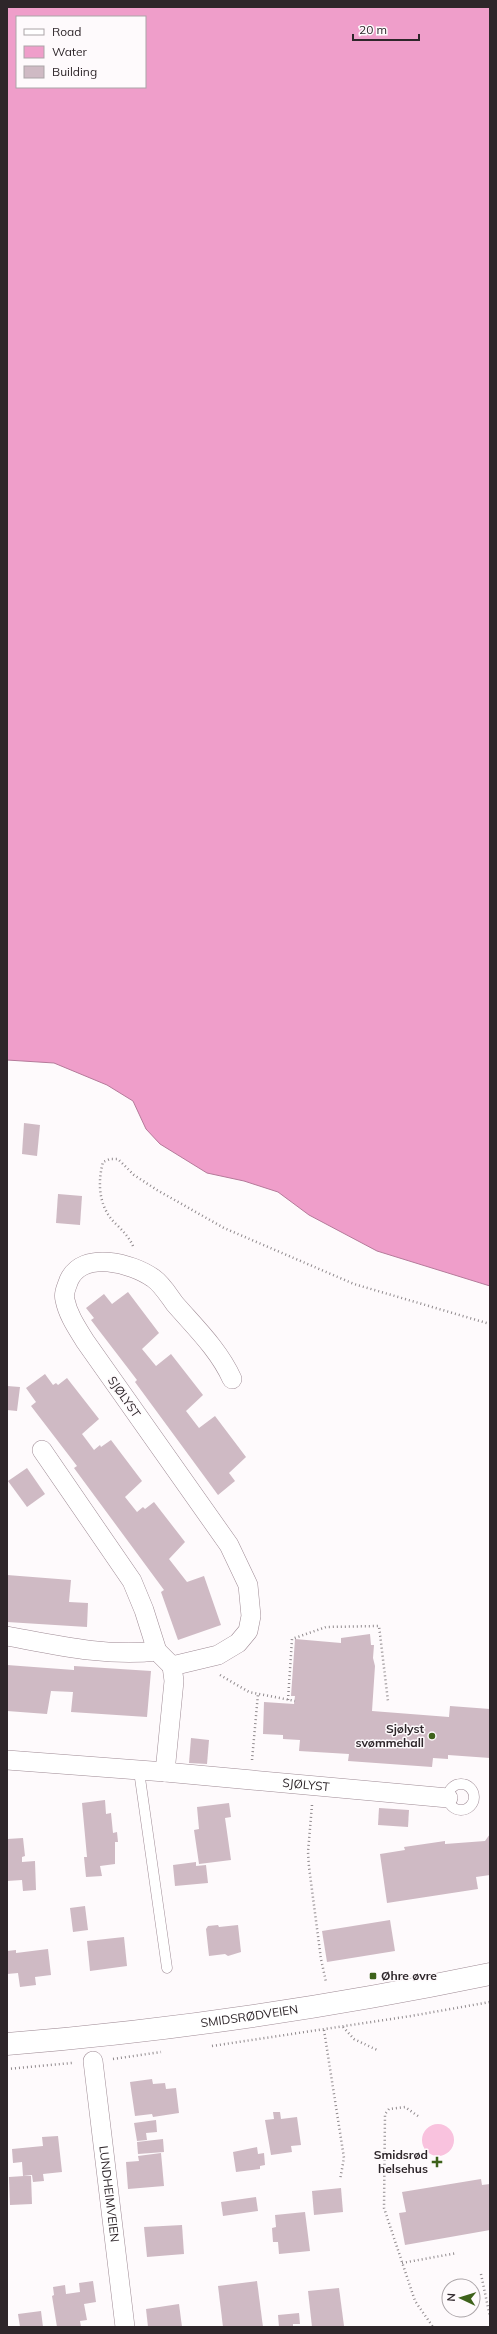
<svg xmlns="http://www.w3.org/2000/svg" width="497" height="2334" viewBox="0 0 497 2334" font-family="Mulish,sans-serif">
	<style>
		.green { fill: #f9c2de }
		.water { fill: #ef9eca; stroke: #b57a9a; fill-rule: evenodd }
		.building { fill: #cfbac4 }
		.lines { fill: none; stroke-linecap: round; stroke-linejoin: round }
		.lane-casing { stroke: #9f8b95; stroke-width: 11 }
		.street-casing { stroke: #9f8b95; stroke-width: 20 }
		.primary-casing { stroke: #9f8b95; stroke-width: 23 }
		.path { stroke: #908a8d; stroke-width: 2.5; stroke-dasharray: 1 3; stroke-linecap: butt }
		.lane { stroke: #fff; stroke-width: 10 }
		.street { stroke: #fff; stroke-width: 19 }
		.primary { stroke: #fff; stroke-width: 22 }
		.poi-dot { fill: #3e621b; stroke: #fefafc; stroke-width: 1.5 }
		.labels { text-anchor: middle; stroke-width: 3; stroke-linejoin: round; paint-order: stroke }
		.street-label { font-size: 12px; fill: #2e262a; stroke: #fefafc }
		.poi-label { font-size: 12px; font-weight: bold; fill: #2e262a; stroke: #fefafc; text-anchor: end }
	</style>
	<rect width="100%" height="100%" fill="#fefafc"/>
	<circle class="green" cx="438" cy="2140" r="16"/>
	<path class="water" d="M 7,7 L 490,7 L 490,1286 L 377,1251 L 309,1215 L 278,1192 L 244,1181 L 207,1173 L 160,1144 L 146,1129 L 133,1101 L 107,1085 L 54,1063 L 7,1060 ZM 17,17 L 145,17 L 145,87 L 17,87 Z"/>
	<g class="building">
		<path d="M 24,1123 L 40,1125 L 37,1156 L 22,1154 Z"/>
		<path d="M 58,1194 L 82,1196 L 80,1225 L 56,1223 Z"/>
		<path d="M 128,1292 L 159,1333 L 142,1349 L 156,1366 L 171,1354 L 203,1395 L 186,1411 L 199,1428 L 215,1416 L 246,1457 L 229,1473 L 235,1481 L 218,1495 L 135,1382 L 137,1380 L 91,1320 L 94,1318 L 86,1308 L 104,1294 L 112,1304 Z"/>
		<path d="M 45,1374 L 53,1385 L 56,1383 L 58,1385 L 67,1378 L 99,1419 L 82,1434 L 94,1450 L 100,1445 L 101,1447 L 111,1440 L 142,1481 L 125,1497 L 137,1512 L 143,1507 L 145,1509 L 154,1502 L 185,1542 L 169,1559 L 187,1582 L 204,1576 L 221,1625 L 178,1640 L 161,1592 L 164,1590 L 74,1468 L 77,1466 L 31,1406 L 36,1402 L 26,1388 Z"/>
		<path d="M 7,1386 L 20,1387 L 17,1411 L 7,1410 Z"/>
		<path d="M 27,1468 L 45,1494 L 27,1507 L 8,1481 Z"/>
		<path d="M 7,1575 L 71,1580 L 69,1602 L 88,1603 L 87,1627 L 7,1622 Z"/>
		<path d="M 370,1634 L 371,1645 L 374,1645 L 373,1658 L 375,1666 L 372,1711 L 449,1717 L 450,1706 L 490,1709 L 490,1758 L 448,1755 L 448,1759 L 433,1758 L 432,1767 L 348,1761 L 349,1754 L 299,1751 L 300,1740 L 283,1739 L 283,1735 L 263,1734 L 264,1702 L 294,1704 L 295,1696 L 291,1696 L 295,1639 L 341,1643 L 341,1638 Z"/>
		<path d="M 7,1665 L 74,1670 L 74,1666 L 151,1671 L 147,1717 L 71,1712 L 73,1692 L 51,1691 L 47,1714 L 7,1711 Z"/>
		<path d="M 191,1738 L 209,1740 L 207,1764 L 189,1763 Z"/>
		<path d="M 105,1800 L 106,1814 L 111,1813 L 113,1833 L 117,1832 L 118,1842 L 115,1842 L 115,1864 L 100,1866 L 102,1876 L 86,1877 L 84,1857 L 87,1857 L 82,1803 Z"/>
		<path d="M 229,1803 L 231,1817 L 225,1818 L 231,1860 L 199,1864 L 194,1830 L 199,1829 L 197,1807 Z"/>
		<path d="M 379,1808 L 409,1810 L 408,1827 L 378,1825 Z"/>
		<path d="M 490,1834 L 490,1875 L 476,1877 L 478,1889 L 387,1903 L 380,1854 L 405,1850 L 404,1847 L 445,1841 L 445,1844 L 485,1841 Z"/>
		<path d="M 23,1838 L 25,1856 L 22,1857 L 22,1862 L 35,1861 L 36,1890 L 23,1891 L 22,1880 L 7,1881 L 7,1839 Z"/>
		<path d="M 196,1862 L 196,1866 L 206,1865 L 208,1883 L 175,1886 L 173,1865 Z"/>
		<path d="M 85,1906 L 88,1930 L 73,1932 L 70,1908 Z"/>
		<path d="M 390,1920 L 395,1951 L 327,1962 L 322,1931 Z"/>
		<path d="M 218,1925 L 219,1927 L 238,1925 L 241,1952 L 228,1956 L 225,1954 L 209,1956 L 206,1929 L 208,1926 Z"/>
		<path d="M 124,1937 L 127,1966 L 90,1971 L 87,1941 Z"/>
		<path d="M 48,1949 L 51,1975 L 35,1977 L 36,1985 L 20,1987 L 18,1973 L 7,1974 L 7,1951 L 16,1950 L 16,1953 Z"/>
		<path d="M 152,2079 L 153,2084 L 165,2083 L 166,2089 L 176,2088 L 179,2113 L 153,2117 L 152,2114 L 135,2116 L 130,2082 Z"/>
		<path d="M 273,2112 L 280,2112 L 281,2119 L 297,2117 L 301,2145 L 291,2146 L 292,2152 L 271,2155 L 265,2120 L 274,2119 Z"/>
		<path d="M 156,2120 L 157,2132 L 146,2133 L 147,2140 L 137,2141 L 134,2123 Z"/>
		<path d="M 58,2136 L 62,2172 L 43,2174 L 44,2181 L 33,2182 L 32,2175 L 23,2176 L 22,2162 L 13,2163 L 12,2149 L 43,2146 L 42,2137 Z"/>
		<path d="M 163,2139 L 164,2152 L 138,2154 L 137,2142 Z"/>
		<path d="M 257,2147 L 258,2154 L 264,2153 L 265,2165 L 260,2166 L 260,2169 L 236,2172 L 233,2152 Z"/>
		<path d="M 161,2153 L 164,2186 L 128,2189 L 126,2162 L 139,2161 L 138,2156 Z"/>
		<path d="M 24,2176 L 31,2176 L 32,2204 L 10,2205 L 9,2177 Z"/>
		<path d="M 481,2179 L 482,2185 L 490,2184 L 490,2230 L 405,2245 L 399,2213 L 406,2212 L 402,2192 Z"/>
		<path d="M 341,2188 L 343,2212 L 314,2215 L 312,2191 Z"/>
		<path d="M 256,2197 L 258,2211 L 223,2216 L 221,2202 Z"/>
		<path d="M 305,2212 L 310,2251 L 279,2254 L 278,2242 L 273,2242 L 272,2228 L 276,2227 L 275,2215 Z"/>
		<path d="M 182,2225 L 184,2254 L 147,2257 L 144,2227 Z"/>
		<path d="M 93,2281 L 96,2302 L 84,2304 L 87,2320 L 80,2321 L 81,2327 L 57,2327 L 52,2296 L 54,2295 L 53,2287 L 65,2285 L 66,2294 L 80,2292 L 79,2283 Z"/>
		<path d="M 257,2281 L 263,2327 L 223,2327 L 218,2286 Z"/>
		<path d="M 339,2288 L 344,2326 L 312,2327 L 308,2291 Z"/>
		<path d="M 179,2304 L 182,2327 L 148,2327 L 146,2309 Z"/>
		<path d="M 41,2311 L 43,2327 L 20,2327 L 18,2314 Z"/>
		<path d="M 299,2313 L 300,2324 L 293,2324 L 293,2327 L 279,2327 L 278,2315 Z"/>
	</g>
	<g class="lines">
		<g class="lane-casing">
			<g id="lane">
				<path d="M 139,1771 L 167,1968"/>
				<circle cx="461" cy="1797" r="13"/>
			</g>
		</g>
		<g class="street-casing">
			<g id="street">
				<path d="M 42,1450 L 132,1581 L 144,1610 L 157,1651 L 172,1666"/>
				<path d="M 7,1636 C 56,1645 107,1657 157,1651"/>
				<path id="s1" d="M 7,1760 L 165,1772 L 448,1798"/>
				<path d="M 165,1772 L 174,1681 L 172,1666 L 218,1655 L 238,1643 L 248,1631 L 251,1616 L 248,1585 L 229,1545 L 85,1341 C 77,1328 68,1315 65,1300 C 63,1293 67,1286 69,1280 C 83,1250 132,1263 153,1278 C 162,1284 169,1296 175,1304 C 195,1327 219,1350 232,1379"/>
				<path id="s2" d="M 93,2061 L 125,2327"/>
			</g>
		</g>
		<g class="primary-casing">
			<g id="primary">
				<path id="s3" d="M 7,2044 C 169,2031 331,2007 490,1974"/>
			</g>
		</g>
		<g class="path">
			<path d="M 133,1246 C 129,1237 123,1231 116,1224 C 99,1208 97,1184 103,1162 L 110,1159 L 118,1159 L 134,1175 L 157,1190 L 224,1228 L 354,1284 L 490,1324"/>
			<path d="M 220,1675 L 249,1692 L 295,1701"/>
			<path d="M 288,1700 L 292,1639 L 326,1627 L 379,1626 L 388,1701"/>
			<path d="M 252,1760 L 258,1694"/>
			<path d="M 312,1805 L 308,1852 L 309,1867 L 321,1959 L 326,1982"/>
			<path d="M 343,2027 L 354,2039 L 377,2050"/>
			<path d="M 324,2030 L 344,2158 L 340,2180"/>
			<path d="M 212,2046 L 411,2016 L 490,2002"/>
			<path d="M 113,2059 L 161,2052"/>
			<path d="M 7,2069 L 72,2063"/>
			<path d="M 418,2116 L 405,2107 L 389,2109 L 385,2114 L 384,2208 L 415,2301 L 433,2327"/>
			<path d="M 402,2263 L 457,2253"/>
			<path d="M 481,2274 L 490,2317"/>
		</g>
		<use href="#lane" class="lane"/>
		<use href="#street" class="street"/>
		<use href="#primary" class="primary"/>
	</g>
	<g class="poi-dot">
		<circle cx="432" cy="1736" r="4"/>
		<rect x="369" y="1972" width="8" height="8" rx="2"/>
		<path d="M435 2156h4v4h4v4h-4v4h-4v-4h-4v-4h4z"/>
	</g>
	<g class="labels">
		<g class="street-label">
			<text transform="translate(124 1397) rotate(55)" y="4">SJØLYST</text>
			<text dy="4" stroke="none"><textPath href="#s1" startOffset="300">SJØLYST</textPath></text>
			<text dy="4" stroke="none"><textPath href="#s3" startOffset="244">SMIDSRØDVEIEN</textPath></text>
			<text dy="4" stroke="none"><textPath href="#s2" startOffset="134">LUNDHEIMVEIEN</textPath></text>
		</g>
		<g class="poi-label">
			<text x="424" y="1733">Sjølyst<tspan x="424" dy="14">svømmehall</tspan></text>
			<text x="381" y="1980" text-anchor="start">Øhre øvre</text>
			<text x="428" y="2159">Smidsrød<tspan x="428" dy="14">helsehus</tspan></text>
		</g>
	</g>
	<rect width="497" height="2334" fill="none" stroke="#2e262a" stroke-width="16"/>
	<rect x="16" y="16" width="130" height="72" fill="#fefafc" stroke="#aba5a8"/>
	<rect x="24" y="29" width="20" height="6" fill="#ffffff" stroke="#aba5a8"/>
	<text x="52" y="36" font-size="12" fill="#2e262a">Road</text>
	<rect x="24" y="46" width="20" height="12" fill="#ef9eca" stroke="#aba5a8"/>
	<text x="52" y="56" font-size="12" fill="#2e262a">Water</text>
	<rect x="24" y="66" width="20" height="12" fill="#cfbac4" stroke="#aba5a8"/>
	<text x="52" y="76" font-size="12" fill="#2e262a">Building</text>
	<g transform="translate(461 2298) rotate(274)"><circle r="19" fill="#fefafc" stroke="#aba5a8"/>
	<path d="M0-3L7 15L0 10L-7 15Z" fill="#3e621b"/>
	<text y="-6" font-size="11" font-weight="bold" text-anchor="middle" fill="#2e262a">N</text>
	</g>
	<path d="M353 34v6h66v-6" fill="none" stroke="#2e262a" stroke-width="2"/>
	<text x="359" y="34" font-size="12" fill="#2e262a" stroke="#fefafc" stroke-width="3" paint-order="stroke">20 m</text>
</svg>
